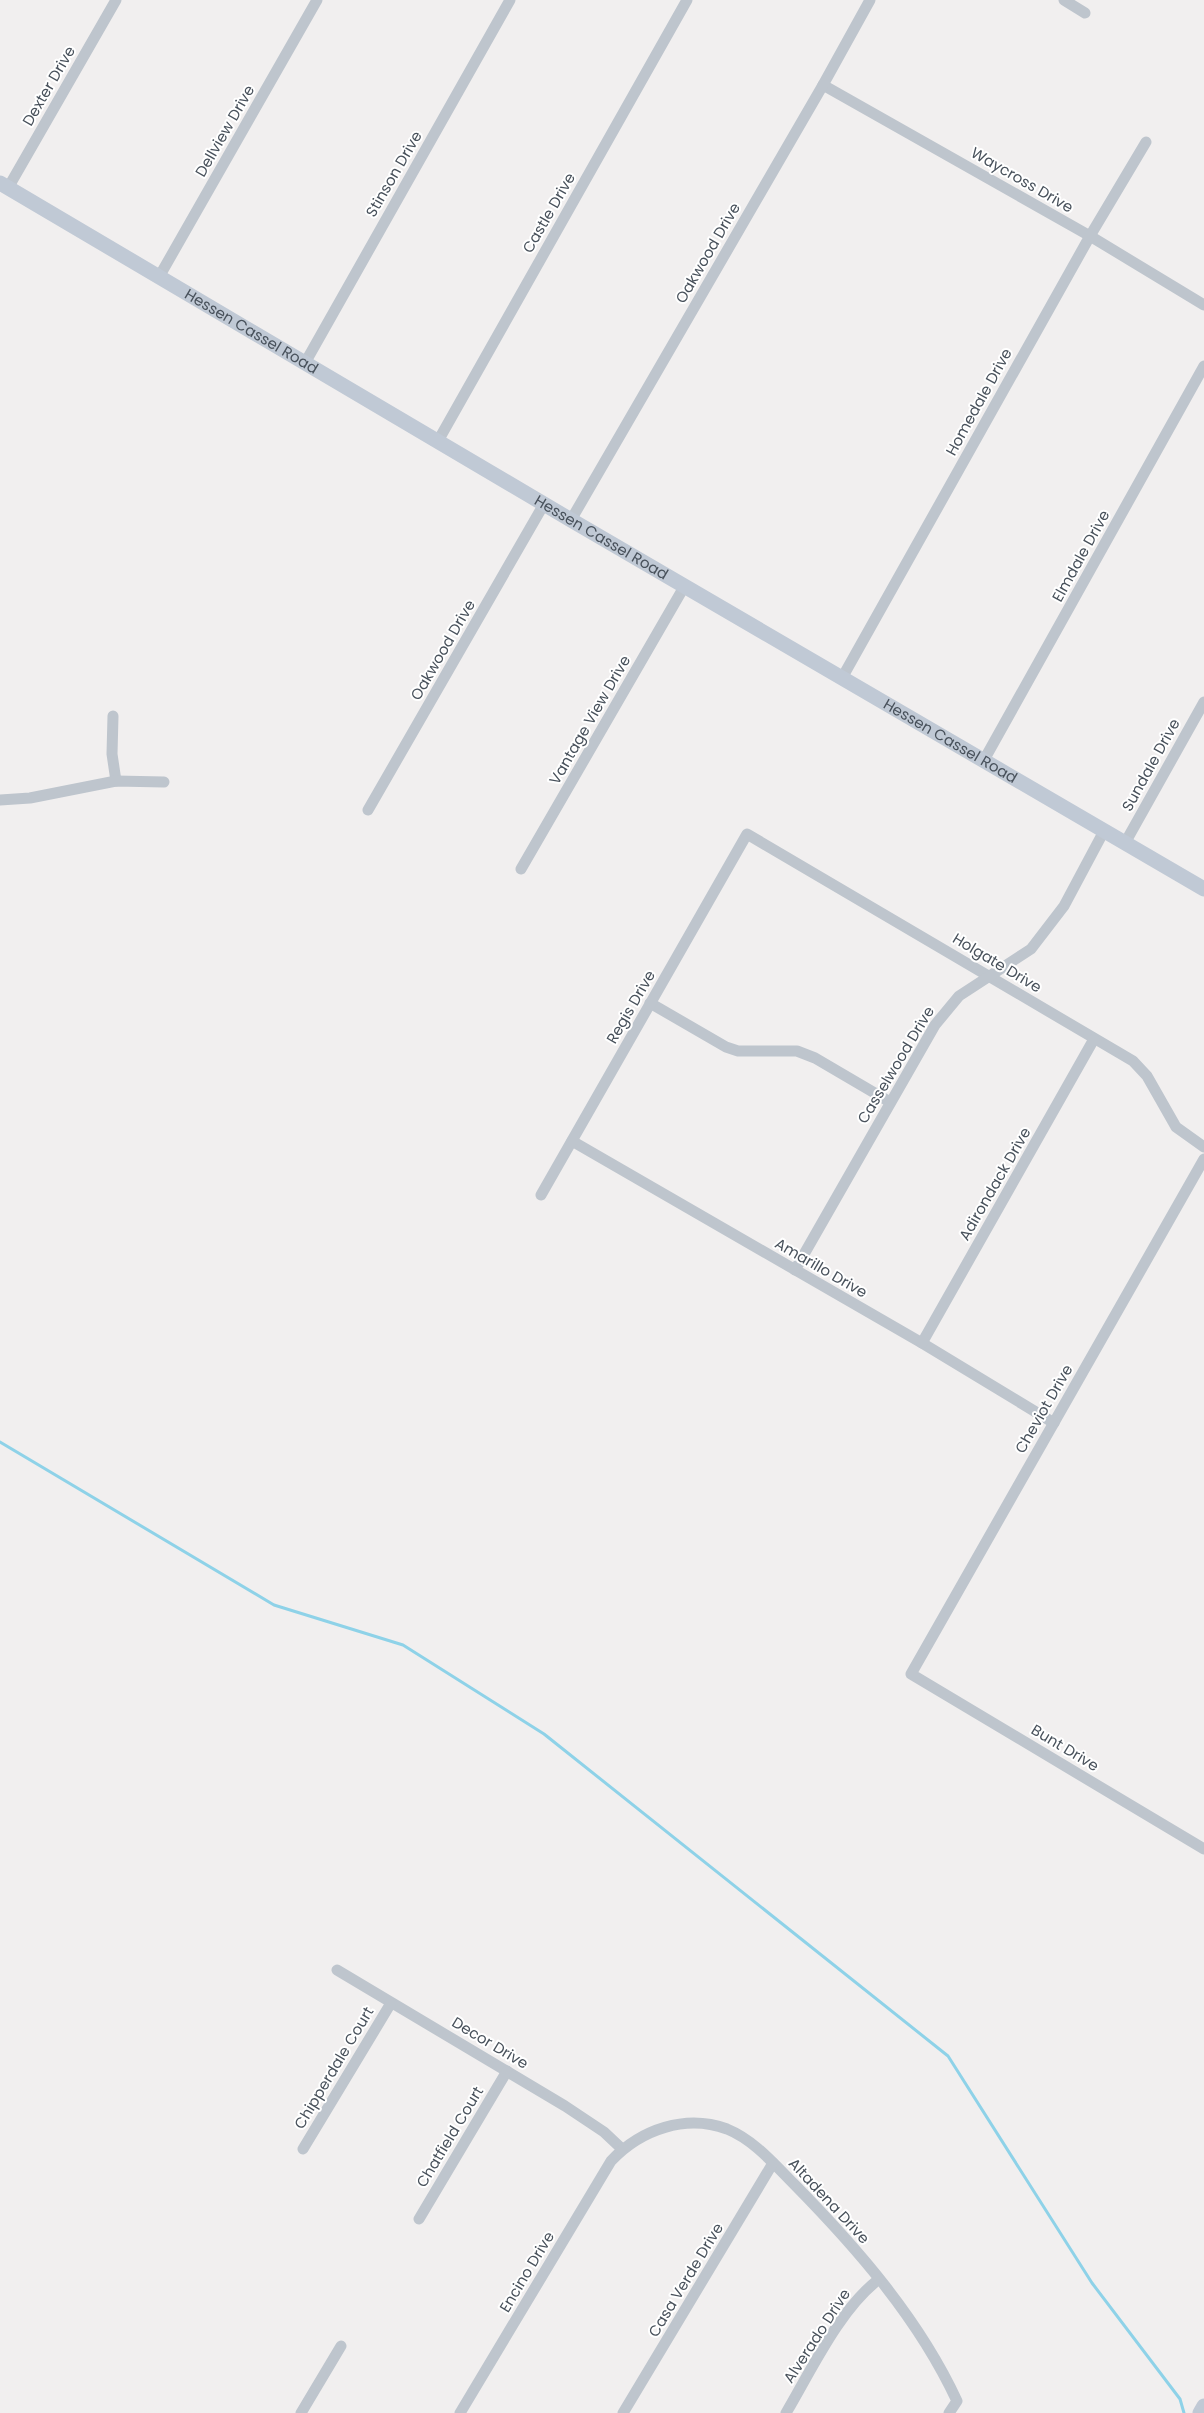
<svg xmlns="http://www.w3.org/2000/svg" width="1204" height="2413" viewBox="0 0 1204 2413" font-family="Poppins,sans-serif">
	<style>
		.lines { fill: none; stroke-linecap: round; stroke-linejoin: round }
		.stream { stroke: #8ed2e8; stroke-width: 3 }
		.minor { stroke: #bec5cd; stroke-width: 11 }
		.secondary { stroke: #c0c9d5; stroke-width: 15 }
		.labels { text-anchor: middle; stroke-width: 4; stroke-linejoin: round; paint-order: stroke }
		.street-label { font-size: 15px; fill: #48515b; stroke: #fff }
	</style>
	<rect width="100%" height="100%" fill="#f1efef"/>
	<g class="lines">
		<path class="stream" d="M 0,1442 L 274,1605 L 403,1645 L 544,1734 L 948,2056 L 1092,2283 L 1180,2399 L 1184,2413"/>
		<g class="minor">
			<path d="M 1064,0 L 1085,13"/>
			<path d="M 823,85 L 1090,236 L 1204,305"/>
			<path d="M 8,188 L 116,0"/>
			<path d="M 159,277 L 317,0"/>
			<path d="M 305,363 L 510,0"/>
			<path d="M 438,441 L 687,0"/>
			<path d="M 571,520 L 823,85 L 870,0"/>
			<path d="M 842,678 L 1090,236 L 1146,142"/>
			<path d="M 113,716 L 112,754 L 116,781"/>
			<path d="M 984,760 L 1204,366"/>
			<path d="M 0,800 L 30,798 L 116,781 L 164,782"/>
			<path d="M 368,810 L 544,504"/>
			<path d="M 1125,843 L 1204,702"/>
			<path d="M 521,869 L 684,587"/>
			<path d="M 650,1003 L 726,1047 L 738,1051 L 797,1051 L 815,1058 L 890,1102"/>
			<path d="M 572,1141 L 922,1343 L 1054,1423"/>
			<path d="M 1204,1159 L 911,1674 L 1204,1849"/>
			<path d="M 541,1195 L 747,834 L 1133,1061 L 1147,1076 L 1176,1127 L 1204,1147"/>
			<path d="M 795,1270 L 935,1025 L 959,996 L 1031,949 L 1064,906 L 1104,831"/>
			<path d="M 922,1343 L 1094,1039"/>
			<path d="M 337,1970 L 565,2106 L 604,2132 L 622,2149"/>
			<path d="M 303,2149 L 391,2003"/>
			<path d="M 419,2219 L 507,2071"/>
			<path d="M 301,2413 L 341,2346"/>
			<path d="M 460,2413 L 611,2161 C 641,2129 686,2114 727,2129 C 754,2140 774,2164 794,2184 C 857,2248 919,2319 957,2401 L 949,2413"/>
			<path d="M 623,2413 L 773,2163"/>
			<path d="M 786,2413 C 812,2369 839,2310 879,2279"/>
		</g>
		<g class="secondary">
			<path id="s1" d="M 0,183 L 571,520 L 1204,889"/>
			<path d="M 1200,2413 L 1204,2406"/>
		</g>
	</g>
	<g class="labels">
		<g class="street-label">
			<text transform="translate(49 86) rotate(-60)" y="5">Dexter Drive</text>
			<text transform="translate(225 131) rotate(-60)" y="5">Dellview Drive</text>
			<text transform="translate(394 174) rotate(-60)" y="5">Stinson Drive</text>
			<text transform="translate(1022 180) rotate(30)" y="5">Waycross Drive</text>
			<text transform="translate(549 213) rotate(-60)" y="5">Castle Drive</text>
			<text transform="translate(708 253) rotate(-60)" y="5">Oakwood Drive</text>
			<text dy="5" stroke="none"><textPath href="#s1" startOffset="292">Hessen Cassel Road</textPath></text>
			<text transform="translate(979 402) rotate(-61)" y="5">Homedale Drive</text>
			<text dy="5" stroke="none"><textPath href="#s1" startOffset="698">Hessen Cassel Road</textPath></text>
			<text transform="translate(1081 556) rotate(-61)" y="5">Elmdale Drive</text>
			<text transform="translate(443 650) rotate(-60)" y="5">Oakwood Drive</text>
			<text transform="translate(590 720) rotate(-60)" y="5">Vantage View Drive</text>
			<text dy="5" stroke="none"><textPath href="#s1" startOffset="1102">Hessen Cassel Road</textPath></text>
			<text transform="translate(1151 765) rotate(-61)" y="5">Sundale Drive</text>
			<text transform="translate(997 963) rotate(31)" y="5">Holgate Drive</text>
			<text transform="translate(631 1007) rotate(-60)" y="5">Regis Drive</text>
			<text transform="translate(896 1065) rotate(-59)" y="5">Casselwood Drive</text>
			<text transform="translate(995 1184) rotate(-60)" y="5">Adirondack Drive</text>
			<text transform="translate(821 1268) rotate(30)" y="5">Amarillo Drive</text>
			<text transform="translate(1044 1409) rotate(-60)" y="5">Cheviot Drive</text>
			<text transform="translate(1065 1748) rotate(31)" y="5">Bunt Drive</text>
			<text transform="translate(490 2043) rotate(31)" y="5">Decor Drive</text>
			<text transform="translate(334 2068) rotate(-59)" y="5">Chipperdale Court</text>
			<text transform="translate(450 2137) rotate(-59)" y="5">Chatfield Court</text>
			<text transform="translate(829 2201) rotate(47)" y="5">Altadena Drive</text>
			<text transform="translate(527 2272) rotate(-59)" y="5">Encino Drive</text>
			<text transform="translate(686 2280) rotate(-59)" y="5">Casa Verde Drive</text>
			<text transform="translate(817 2336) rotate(-57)" y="5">Alverado Drive</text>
		</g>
	</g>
</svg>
